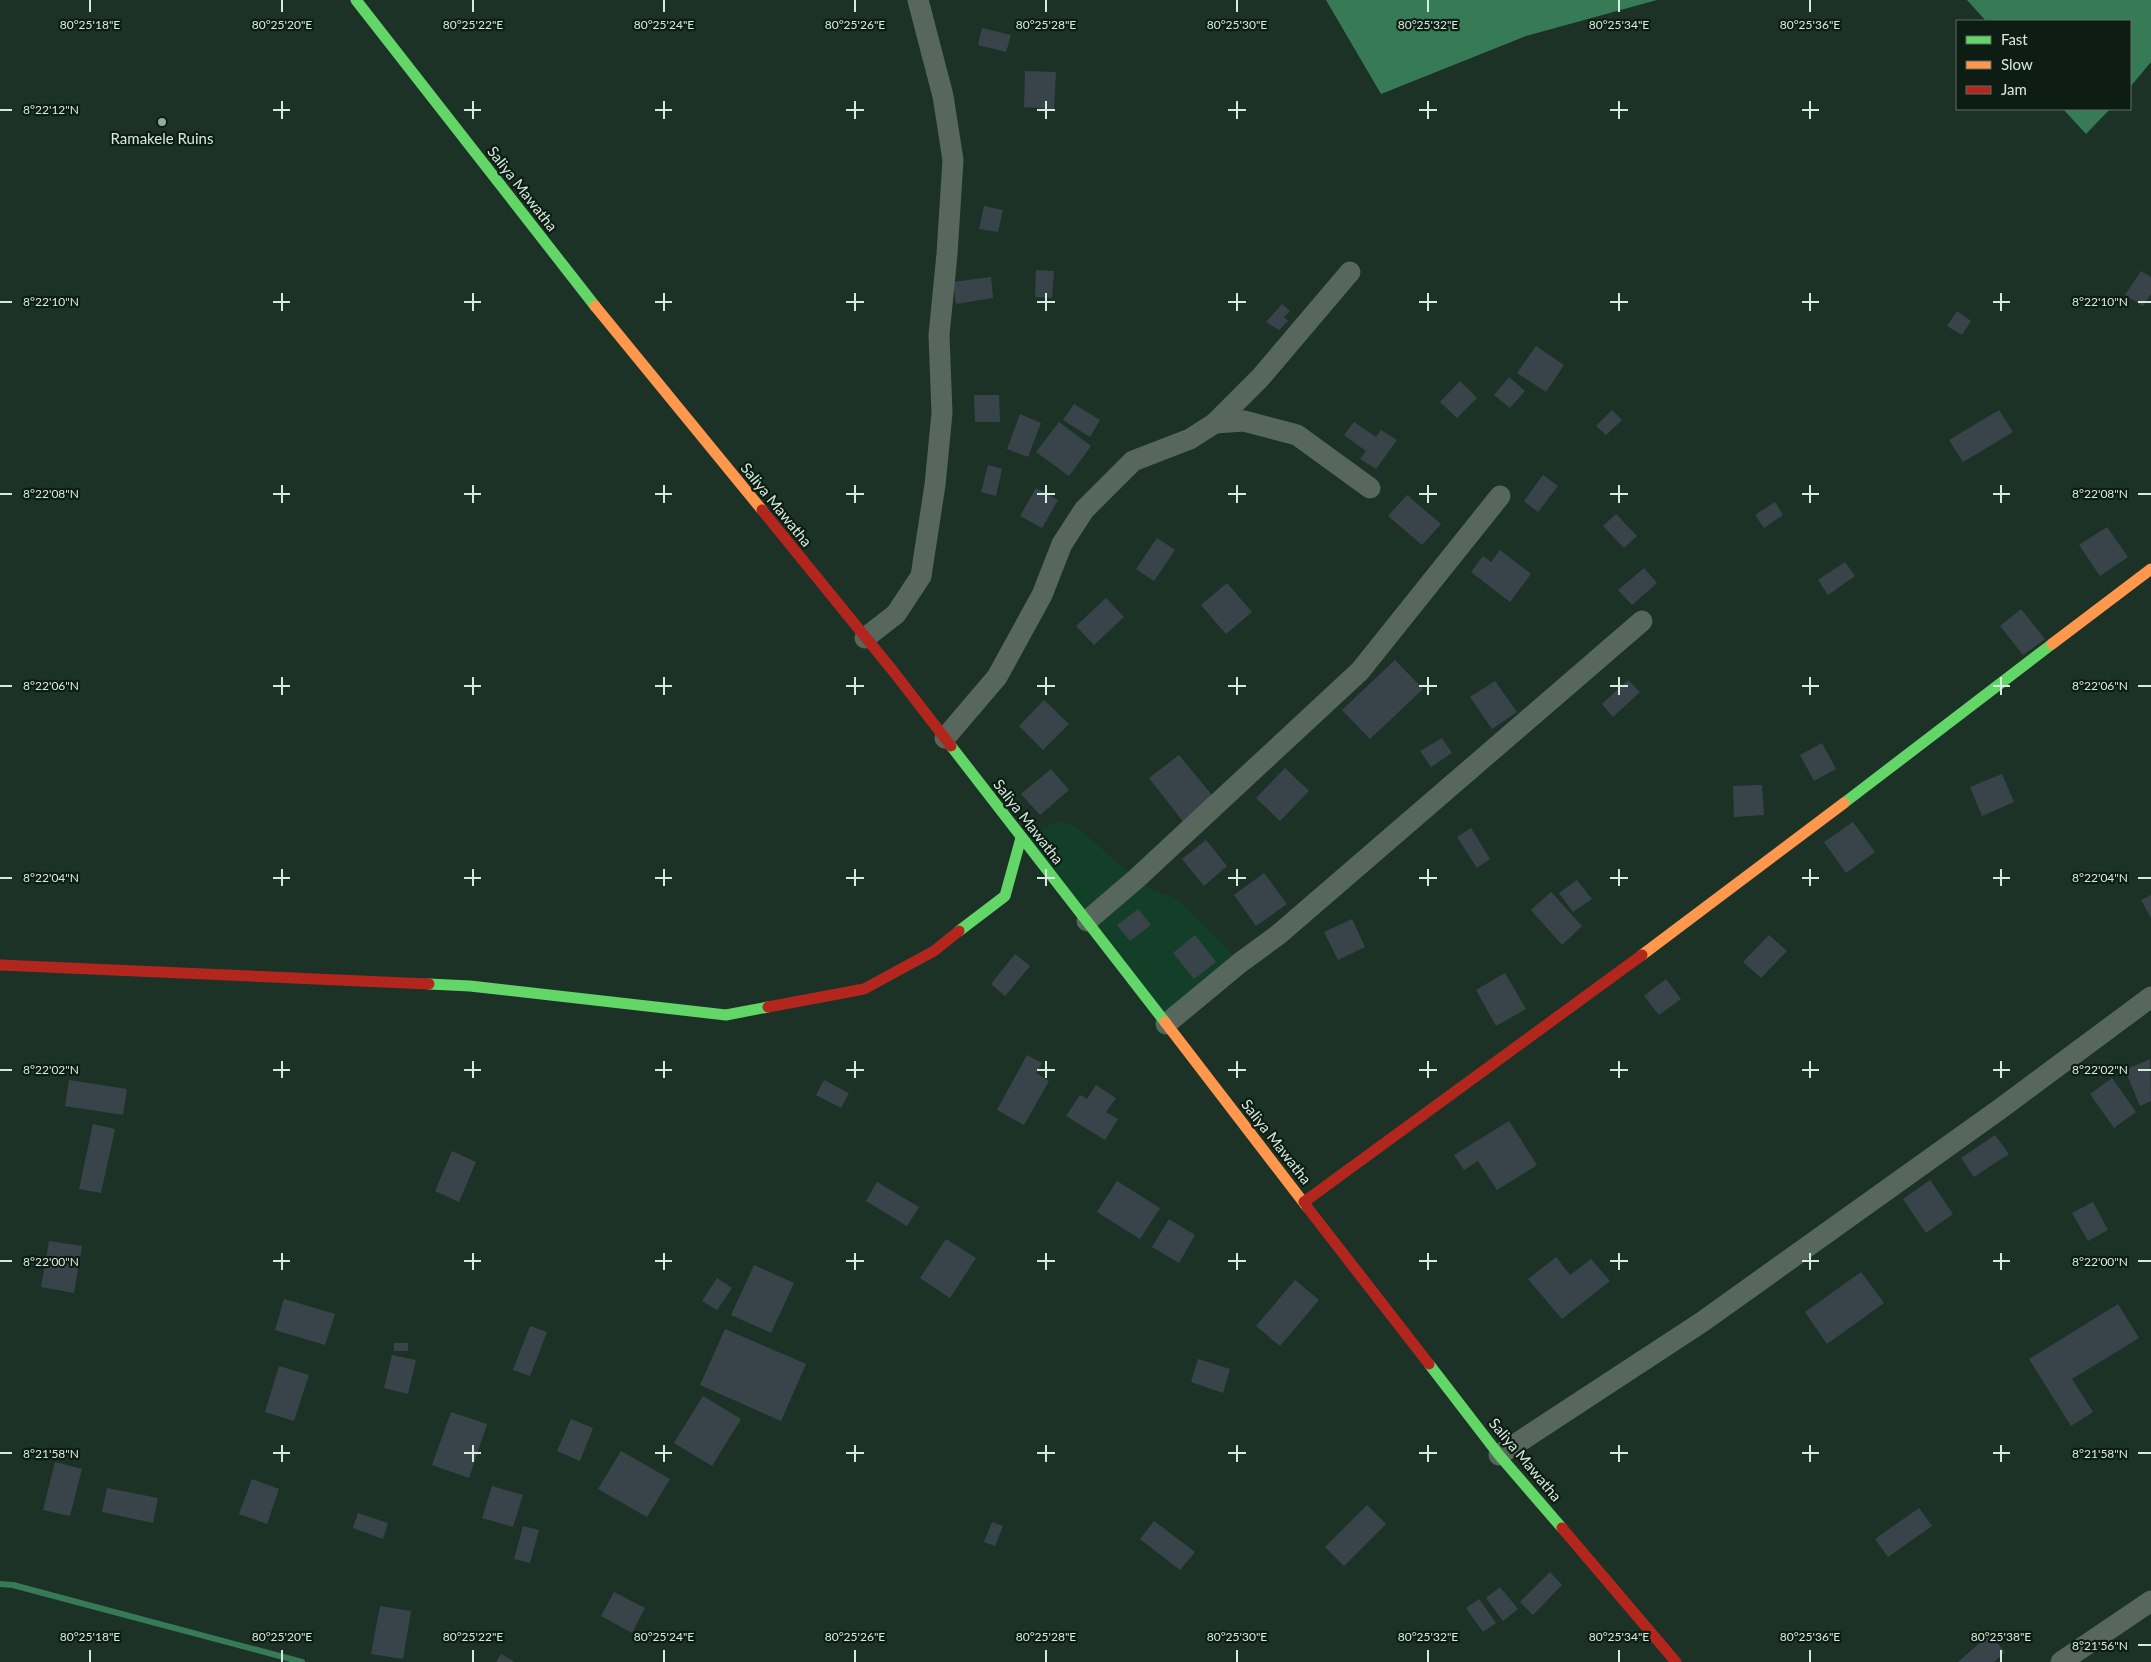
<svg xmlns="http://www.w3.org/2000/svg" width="2151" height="1662" viewBox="0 0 2151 1662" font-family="Lato,sans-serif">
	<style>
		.built { fill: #133f29 }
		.water { fill: #377b56 }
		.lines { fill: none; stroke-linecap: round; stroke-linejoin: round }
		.stream { stroke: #377b56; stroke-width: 6 }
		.building { fill: #39444a }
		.street { stroke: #58675e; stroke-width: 21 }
		.fast { stroke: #63d668; stroke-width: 11 }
		.slow { stroke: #ff974d; stroke-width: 11 }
		.jam { stroke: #b3261e; stroke-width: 11 }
		.ticks { fill: none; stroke: #d6ebdd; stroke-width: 2 }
		.poi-dot { fill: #95aa9d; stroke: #0e1d14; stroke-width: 2 }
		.labels { text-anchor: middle; stroke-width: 4.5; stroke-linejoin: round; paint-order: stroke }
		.poi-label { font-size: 15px; fill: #d6ebdd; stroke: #0e1d14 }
		.street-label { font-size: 15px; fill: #d6ebdd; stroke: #0e1d14 }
		.ticks-label { font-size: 12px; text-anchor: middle; fill: #d6ebdd; stroke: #0e1d14; stroke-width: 4.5; stroke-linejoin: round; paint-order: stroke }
	</style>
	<rect width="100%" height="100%" fill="#1c3227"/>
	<path class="built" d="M 1059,821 L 1077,827 L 1136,879 L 1153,890 L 1177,899 L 1241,962 L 1166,1024 L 1021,838 Z"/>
	<g class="water">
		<path d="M 1326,0 L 1657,0 L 1526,36 L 1381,94 Z"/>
		<path d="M 1967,0 L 2151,0 L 2151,62 L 2130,87 L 2130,21 L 1986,21 Z"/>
		<path d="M 2063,109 L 2110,109 L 2086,134 Z"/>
	</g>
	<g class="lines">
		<path class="stream" d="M 0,1584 L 13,1585 L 302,1662"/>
	</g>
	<g class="building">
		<path d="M 982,28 L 1011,35 L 1006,52 L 978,45 Z"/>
		<path d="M 1025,71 L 1056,72 L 1054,109 L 1024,107 Z"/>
		<path d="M 984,206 L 1003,210 L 998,232 L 979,229 Z"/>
		<path d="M 1036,270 L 1054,271 L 1052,298 L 1035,297 Z"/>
		<path d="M 2141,271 L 2151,277 L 2151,294 L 2143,306 L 2125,295 Z"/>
		<path d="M 991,277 L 993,298 L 956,304 L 953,282 Z"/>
		<path d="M 1282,304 L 1290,311 L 1284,317 L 1288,321 L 1279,330 L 1266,322 Z"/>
		<path d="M 1957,311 L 1971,321 L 1962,335 L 1947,326 Z"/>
		<path d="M 1536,346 L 1564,365 L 1546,392 L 1517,373 Z"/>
		<path d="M 1509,377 L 1525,391 L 1510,408 L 1494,395 Z"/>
		<path d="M 1460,381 L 1477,398 L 1457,418 L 1440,402 Z"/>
		<path d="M 974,395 L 999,395 L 1000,422 L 975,422 Z"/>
		<path d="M 1074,404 L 1100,420 L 1090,437 L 1063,420 Z"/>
		<path d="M 1612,410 L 1622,420 L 1606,435 L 1596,426 Z"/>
		<path d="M 1999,410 L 2013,432 L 1963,462 L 1949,440 Z"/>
		<path d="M 1020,414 L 1041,423 L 1028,457 L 1007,449 Z"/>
		<path d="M 1059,422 L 1091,446 L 1069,476 L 1036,452 Z"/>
		<path d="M 1354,422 L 1376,437 L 1381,430 L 1397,440 L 1376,469 L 1360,459 L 1366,451 L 1344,435 Z"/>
		<path d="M 988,465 L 1002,469 L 996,496 L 981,492 Z"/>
		<path d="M 1543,475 L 1558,486 L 1538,512 L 1524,501 Z"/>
		<path d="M 1036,488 L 1058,500 L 1042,528 L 1020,516 Z"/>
		<path d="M 1407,495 L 1441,524 L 1422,545 L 1388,516 Z"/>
		<path d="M 1775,502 L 1783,515 L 1764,528 L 1755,515 Z"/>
		<path d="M 1616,514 L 1637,536 L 1624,548 L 1603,526 Z"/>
		<path d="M 2107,527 L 2128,557 L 2100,576 L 2079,545 Z"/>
		<path d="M 1157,538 L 1175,550 L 1154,581 L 1136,569 Z"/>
		<path d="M 1500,550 L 1531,574 L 1510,602 L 1471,572 L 1483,556 L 1491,562 Z"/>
		<path d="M 1845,562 L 1855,576 L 1828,595 L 1818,580 Z"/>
		<path d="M 1644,568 L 1657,583 L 1632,605 L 1618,590 Z"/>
		<path d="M 1227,583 L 1252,612 L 1226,634 L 1201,605 Z"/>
		<path d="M 1106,598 L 1124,617 L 1094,645 L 1076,626 Z"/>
		<path d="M 2021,609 L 2045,639 L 2023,655 L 2000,626 Z"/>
		<path d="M 1395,660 L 1423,689 L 1370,739 L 1342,710 Z"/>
		<path d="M 1628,680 L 1640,692 L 1613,717 L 1602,704 Z"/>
		<path d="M 1495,681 L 1517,712 L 1492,729 L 1470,697 Z"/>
		<path d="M 1044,700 L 1069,724 L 1043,750 L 1019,726 Z"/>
		<path d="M 1442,738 L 1452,753 L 1431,767 L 1420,751 Z"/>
		<path d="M 1822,743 L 1836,769 L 1814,781 L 1800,755 Z"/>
		<path d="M 1179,755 L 1216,800 L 1185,824 L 1149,778 Z"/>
		<path d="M 1285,768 L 1309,791 L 1280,821 L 1256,798 Z"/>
		<path d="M 1051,769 L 1069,790 L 1040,815 L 1021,794 Z"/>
		<path d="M 2002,774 L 2014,802 L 1982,816 L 1970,787 Z"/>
		<path d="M 1762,785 L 1764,815 L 1734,817 L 1733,786 Z"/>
		<path d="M 1853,822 L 1875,852 L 1846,873 L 1824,842 Z"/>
		<path d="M 1471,828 L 1490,859 L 1477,868 L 1457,837 Z"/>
		<path d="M 1206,840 L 1227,866 L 1204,886 L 1182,859 Z"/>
		<path d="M 1264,873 L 1287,904 L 1256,926 L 1234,895 Z"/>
		<path d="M 1577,880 L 1592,899 L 1573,912 L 1559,893 Z"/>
		<path d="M 1551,892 L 1582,926 L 1562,945 L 1531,910 Z"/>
		<path d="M 2151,895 L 2151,918 L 2141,900 Z"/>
		<path d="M 1138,909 L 1151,925 L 1130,941 L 1117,925 Z"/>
		<path d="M 1352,919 L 1365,947 L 1338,960 L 1324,932 Z"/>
		<path d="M 1195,935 L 1216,962 L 1194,979 L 1173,953 Z"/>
		<path d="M 1769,935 L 1787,951 L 1761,978 L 1743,962 Z"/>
		<path d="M 1015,954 L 1030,966 L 1005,996 L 991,984 Z"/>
		<path d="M 1505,973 L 1526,1009 L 1496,1026 L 1476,990 Z"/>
		<path d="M 1666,979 L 1681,999 L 1659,1015 L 1644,996 Z"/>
		<path d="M 1027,1055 L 1042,1063 L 1036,1073 L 1049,1081 L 1024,1125 L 997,1110 Z"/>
		<path d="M 2150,1059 L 2151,1101 L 2140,1106 L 2125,1070 Z"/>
		<path d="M 2112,1078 L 2136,1112 L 2114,1128 L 2090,1094 Z"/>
		<path d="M 69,1080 L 127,1089 L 123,1115 L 65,1106 Z"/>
		<path d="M 824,1080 L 849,1093 L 841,1108 L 816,1095 Z"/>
		<path d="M 1096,1085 L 1116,1098 L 1106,1112 L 1118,1119 L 1105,1140 L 1066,1116 L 1080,1095 L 1087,1099 Z"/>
		<path d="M 1509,1121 L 1537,1165 L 1497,1190 L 1478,1161 L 1464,1170 L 1454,1155 Z"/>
		<path d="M 93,1124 L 115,1129 L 101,1193 L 79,1189 Z"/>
		<path d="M 1995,1135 L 2009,1154 L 1974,1177 L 1961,1158 Z"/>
		<path d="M 452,1151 L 476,1162 L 459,1202 L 435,1191 Z"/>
		<path d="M 1930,1180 L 1953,1214 L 1926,1233 L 1903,1199 Z"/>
		<path d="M 1117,1181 L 1160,1208 L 1140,1239 L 1097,1212 Z"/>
		<path d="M 877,1182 L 919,1207 L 907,1226 L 866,1201 Z"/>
		<path d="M 2093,1202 L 2108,1230 L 2088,1241 L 2072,1213 Z"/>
		<path d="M 1169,1219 L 1195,1235 L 1179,1263 L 1152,1247 Z"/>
		<path d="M 946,1239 L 976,1258 L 950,1298 L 920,1278 Z"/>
		<path d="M 49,1241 L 82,1246 L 74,1293 L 41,1287 Z"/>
		<path d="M 1556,1257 L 1570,1275 L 1591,1259 L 1610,1281 L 1562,1319 L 1528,1279 Z"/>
		<path d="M 754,1265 L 794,1283 L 771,1333 L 731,1315 Z"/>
		<path d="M 1861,1272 L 1884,1303 L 1827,1344 L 1805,1312 Z"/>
		<path d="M 717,1278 L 732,1288 L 717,1310 L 702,1301 Z"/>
		<path d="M 1295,1280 L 1319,1300 L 1280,1346 L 1256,1326 Z"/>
		<path d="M 284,1299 L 335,1314 L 325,1345 L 275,1330 Z"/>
		<path d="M 2118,1304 L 2139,1338 L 2072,1379 L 2093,1412 L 2071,1426 L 2029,1359 Z"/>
		<path d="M 530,1326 L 547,1332 L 530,1376 L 513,1370 Z"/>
		<path d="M 725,1329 L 806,1364 L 781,1421 L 700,1385 Z"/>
		<rect x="394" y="1343" width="14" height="8"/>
		<path d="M 392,1355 L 416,1360 L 408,1394 L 384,1388 Z"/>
		<path d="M 1198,1359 L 1230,1369 L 1223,1393 L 1191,1382 Z"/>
		<path d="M 279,1366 L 309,1375 L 294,1421 L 265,1412 Z"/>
		<path d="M 703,1396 L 741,1419 L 712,1466 L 674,1443 Z"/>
		<path d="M 451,1412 L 487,1424 L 469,1478 L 432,1465 Z"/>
		<path d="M 571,1419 L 593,1428 L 580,1461 L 557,1451 Z"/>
		<path d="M 621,1451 L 670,1479 L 647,1517 L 598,1489 Z"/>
		<path d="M 55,1462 L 82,1469 L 70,1516 L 43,1510 Z"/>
		<path d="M 252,1479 L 279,1489 L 267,1524 L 239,1514 Z"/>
		<path d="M 492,1486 L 523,1495 L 513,1527 L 482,1518 Z"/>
		<path d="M 107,1488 L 158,1498 L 153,1523 L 102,1512 Z"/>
		<path d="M 1367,1505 L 1386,1524 L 1344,1566 L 1325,1547 Z"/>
		<path d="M 1919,1508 L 1932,1526 L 1888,1557 L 1875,1539 Z"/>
		<path d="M 358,1513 L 388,1523 L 383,1539 L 353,1528 Z"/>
		<path d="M 1154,1521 L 1195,1552 L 1180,1570 L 1140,1539 Z"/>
		<path d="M 992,1522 L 1003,1526 L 995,1546 L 984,1542 Z"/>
		<path d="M 523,1526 L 539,1530 L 530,1563 L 514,1559 Z"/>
		<path d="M 1550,1572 L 1562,1585 L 1533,1615 L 1520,1602 Z"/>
		<path d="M 1500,1587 L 1518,1609 L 1503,1621 L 1486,1598 Z"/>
		<path d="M 614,1592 L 645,1608 L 632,1633 L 601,1616 Z"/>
		<path d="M 1479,1599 L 1496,1623 L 1483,1632 L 1466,1608 Z"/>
		<path d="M 380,1606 L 411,1611 L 403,1659 L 371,1654 Z"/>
		<path d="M 1990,1634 L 2005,1652 L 1994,1662 L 1958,1662 Z"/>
		<path d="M 501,1654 L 515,1662 L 496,1662 Z"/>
	</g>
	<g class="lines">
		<g class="street">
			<path d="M 1215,423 L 1244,421 L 1297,435 L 1370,488"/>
			<path d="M 865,638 L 896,614 L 921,576 L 935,485 L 942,413 L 939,335 L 947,254 L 953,160 L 943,96 L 918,0"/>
			<path d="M 945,738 L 997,677 L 1042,595 L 1062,544 L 1084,510 L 1133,461 L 1190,439 L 1215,423 L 1260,378 L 1350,272"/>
			<path d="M 1087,921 L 1136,879 L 1360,671 L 1500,496"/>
			<path d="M 1166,1024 L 1241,962 L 1278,935 L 1642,621"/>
			<path d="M 1499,1455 L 1702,1322 L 2000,1109 L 2151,997"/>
			<path d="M 2061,1662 L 2151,1601"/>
		</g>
		<g class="fast">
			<path d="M 356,0 L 595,306"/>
			<path d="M 951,746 L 1165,1022"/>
			<path d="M 1844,803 L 2052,644"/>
			<path d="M 959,931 L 1005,896 L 1021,838"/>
			<path d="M 429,984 L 470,986 L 726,1015 L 768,1007"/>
			<path d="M 1429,1364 L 1499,1455 L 1562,1528"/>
		</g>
		<g class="slow">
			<path d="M 595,306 L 762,510"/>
			<path d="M 2052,644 L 2151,569"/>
			<path d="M 1642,955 L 1844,803"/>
			<path d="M 1165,1022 L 1307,1207"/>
		</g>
		<g class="jam">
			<path d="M 762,510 L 893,671 L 951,746"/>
			<path d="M 0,965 L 429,984"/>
			<path d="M 768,1007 L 864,989 L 934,951 L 959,931"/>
			<path d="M 1304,1202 L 1642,955"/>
			<path d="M 1307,1207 L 1429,1364"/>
			<path d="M 1562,1528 L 1676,1662"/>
		</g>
	</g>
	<path class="ticks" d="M 90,0 L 90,12M 282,0 L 282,12M 473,0 L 473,12M 664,0 L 664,12M 855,0 L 855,12M 1046,0 L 1046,12M 1237,0 L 1237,12M 1428,0 L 1428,12M 1619,0 L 1619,12M 1810,0 L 1810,12M 282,101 L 282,119M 473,101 L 473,119M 664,101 L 664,119M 855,101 L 855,119M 1046,101 L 1046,119M 1237,101 L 1237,119M 1428,101 L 1428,119M 1619,101 L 1619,119M 1810,101 L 1810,119M 0,110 L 12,110M 273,110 L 290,110M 464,110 L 481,110M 655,110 L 672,110M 846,110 L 864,110M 1037,110 L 1055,110M 1228,110 L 1246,110M 1419,110 L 1437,110M 1610,110 L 1628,110M 1802,110 L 1819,110M 282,293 L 282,311M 473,293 L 473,311M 664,293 L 664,311M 855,293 L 855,311M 1046,293 L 1046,311M 1237,293 L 1237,311M 1428,293 L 1428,311M 1619,293 L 1619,311M 1810,293 L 1810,311M 2001,293 L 2001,311M 0,302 L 12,302M 273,302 L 290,302M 464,302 L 481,302M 655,302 L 672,302M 846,302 L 864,302M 1037,302 L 1055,302M 1228,302 L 1246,302M 1419,302 L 1437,302M 1610,302 L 1628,302M 1802,302 L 1819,302M 1993,302 L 2010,302M 2138,302 L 2151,302M 282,485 L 282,503M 473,485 L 473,503M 664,485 L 664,503M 855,485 L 855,503M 1046,485 L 1046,503M 1237,485 L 1237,503M 1428,485 L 1428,503M 1619,485 L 1619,503M 1810,485 L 1810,503M 2001,485 L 2001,503M 0,494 L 12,494M 273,494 L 290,494M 464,494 L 481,494M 655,494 L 672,494M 846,494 L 864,494M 1037,494 L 1055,494M 1228,494 L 1246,494M 1419,494 L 1437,494M 1610,494 L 1628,494M 1802,494 L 1819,494M 1993,494 L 2010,494M 2138,494 L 2151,494M 282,677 L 282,695M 473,677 L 473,695M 664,677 L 664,695M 855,677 L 855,695M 1046,677 L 1046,695M 1237,677 L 1237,695M 1428,677 L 1428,695M 1619,677 L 1619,695M 1810,677 L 1810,695M 2001,677 L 2001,695M 0,686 L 12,686M 273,686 L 290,686M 464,686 L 481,686M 655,686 L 672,686M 846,686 L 864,686M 1037,686 L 1055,686M 1228,686 L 1246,686M 1419,686 L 1437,686M 1610,686 L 1628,686M 1802,686 L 1819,686M 1993,686 L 2010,686M 2138,686 L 2151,686M 282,869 L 282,886M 473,869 L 473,886M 664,869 L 664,886M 855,869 L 855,886M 1046,869 L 1046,886M 1237,869 L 1237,886M 1428,869 L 1428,886M 1619,869 L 1619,886M 1810,869 L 1810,886M 2001,869 L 2001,886M 0,878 L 12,878M 273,878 L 290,878M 464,878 L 481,878M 655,878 L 672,878M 846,878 L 864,878M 1037,878 L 1055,878M 1228,878 L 1246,878M 1419,878 L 1437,878M 1610,878 L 1628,878M 1802,878 L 1819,878M 1993,878 L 2010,878M 2138,878 L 2151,878M 282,1061 L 282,1078M 473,1061 L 473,1078M 664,1061 L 664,1078M 855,1061 L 855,1078M 1046,1061 L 1046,1078M 1237,1061 L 1237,1078M 1428,1061 L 1428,1078M 1619,1061 L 1619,1078M 1810,1061 L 1810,1078M 2001,1061 L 2001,1078M 0,1070 L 12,1070M 273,1070 L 290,1070M 464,1070 L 481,1070M 655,1070 L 672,1070M 846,1070 L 864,1070M 1037,1070 L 1055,1070M 1228,1070 L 1246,1070M 1419,1070 L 1437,1070M 1610,1070 L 1628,1070M 1802,1070 L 1819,1070M 1993,1070 L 2010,1070M 2138,1070 L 2151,1070M 282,1253 L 282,1270M 473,1253 L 473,1270M 664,1253 L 664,1270M 855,1253 L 855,1270M 1046,1253 L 1046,1270M 1237,1253 L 1237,1270M 1428,1253 L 1428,1270M 1619,1253 L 1619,1270M 1810,1253 L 1810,1270M 2001,1253 L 2001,1270M 0,1261 L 12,1261M 273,1261 L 290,1261M 464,1261 L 481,1261M 655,1261 L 672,1261M 846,1261 L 864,1261M 1037,1261 L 1055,1261M 1228,1261 L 1246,1261M 1419,1261 L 1437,1261M 1610,1261 L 1628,1261M 1802,1261 L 1819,1261M 1993,1261 L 2010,1261M 2138,1261 L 2151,1261M 282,1445 L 282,1462M 473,1445 L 473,1462M 664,1445 L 664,1462M 855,1445 L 855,1462M 1046,1445 L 1046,1462M 1237,1445 L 1237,1462M 1428,1445 L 1428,1462M 1619,1445 L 1619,1462M 1810,1445 L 1810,1462M 2001,1445 L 2001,1462M 0,1453 L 12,1453M 273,1453 L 290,1453M 464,1453 L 481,1453M 655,1453 L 672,1453M 846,1453 L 864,1453M 1037,1453 L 1055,1453M 1228,1453 L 1246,1453M 1419,1453 L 1437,1453M 1610,1453 L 1628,1453M 1802,1453 L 1819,1453M 1993,1453 L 2010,1453M 2138,1453 L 2151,1453M 2138,1645 L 2151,1645M 90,1650 L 90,1662M 282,1650 L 282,1662M 473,1650 L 473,1662M 664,1650 L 664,1662M 855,1650 L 855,1662M 1046,1650 L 1046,1662M 1237,1650 L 1237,1662M 1428,1650 L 1428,1662M 1619,1650 L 1619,1662M 1810,1650 L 1810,1662M 2001,1650 L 2001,1662"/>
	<circle class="poi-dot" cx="162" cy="122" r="5"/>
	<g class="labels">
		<g class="poi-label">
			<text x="162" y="144">Ramakele Ruins</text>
		</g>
		<g class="street-label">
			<text transform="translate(522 189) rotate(52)" y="5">Saliya Mawatha</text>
			<text transform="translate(776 505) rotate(51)" y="5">Saliya Mawatha</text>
			<text transform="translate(1028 822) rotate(52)" y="5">Saliya Mawatha</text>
			<text transform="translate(1276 1142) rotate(52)" y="5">Saliya Mawatha</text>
			<text transform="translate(1525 1460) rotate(50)" y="5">Saliya Mawatha</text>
		</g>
	</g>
	<g class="ticks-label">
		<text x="90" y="29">80°25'18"E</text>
		<text x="282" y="29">80°25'20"E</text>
		<text x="473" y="29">80°25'22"E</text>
		<text x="664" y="29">80°25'24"E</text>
		<text x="855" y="29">80°25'26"E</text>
		<text x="1046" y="29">80°25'28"E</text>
		<text x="1237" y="29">80°25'30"E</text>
		<text x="1428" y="29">80°25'32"E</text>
		<text x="1619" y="29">80°25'34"E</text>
		<text x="1810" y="29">80°25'36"E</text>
		<text x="51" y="114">8°22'12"N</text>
		<text x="51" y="306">8°22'10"N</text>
		<text x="2100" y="306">8°22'10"N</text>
		<text x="51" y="498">8°22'08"N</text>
		<text x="2100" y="498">8°22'08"N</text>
		<text x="51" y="690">8°22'06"N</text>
		<text x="2100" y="690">8°22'06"N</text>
		<text x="51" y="882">8°22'04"N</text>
		<text x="2100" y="882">8°22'04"N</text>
		<text x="51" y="1074">8°22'02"N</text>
		<text x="2100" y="1074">8°22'02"N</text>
		<text x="51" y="1266">8°22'00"N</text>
		<text x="2100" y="1266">8°22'00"N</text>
		<text x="51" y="1458">8°21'58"N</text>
		<text x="2100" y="1458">8°21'58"N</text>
		<text x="90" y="1641">80°25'18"E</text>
		<text x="282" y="1641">80°25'20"E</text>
		<text x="473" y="1641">80°25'22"E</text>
		<text x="664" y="1641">80°25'24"E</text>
		<text x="855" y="1641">80°25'26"E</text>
		<text x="1046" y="1641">80°25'28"E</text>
		<text x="1237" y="1641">80°25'30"E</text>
		<text x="1428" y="1641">80°25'32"E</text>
		<text x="1619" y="1641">80°25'34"E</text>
		<text x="1810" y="1641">80°25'36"E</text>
		<text x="2001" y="1641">80°25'38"E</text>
		<text x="2100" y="1650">8°21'56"N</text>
	</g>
	<rect x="1956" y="20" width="175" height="90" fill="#0e1d14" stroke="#5e6f64"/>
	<rect x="1966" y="36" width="25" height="8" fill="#63d668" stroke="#5e6f64"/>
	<text x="2001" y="45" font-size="15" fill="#d6ebdd">Fast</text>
	<rect x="1966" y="61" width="25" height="8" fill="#ff974d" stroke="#5e6f64"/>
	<text x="2001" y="70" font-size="15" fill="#d6ebdd">Slow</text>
	<rect x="1966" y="86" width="25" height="8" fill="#b3261e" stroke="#5e6f64"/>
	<text x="2001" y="95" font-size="15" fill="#d6ebdd">Jam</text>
</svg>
